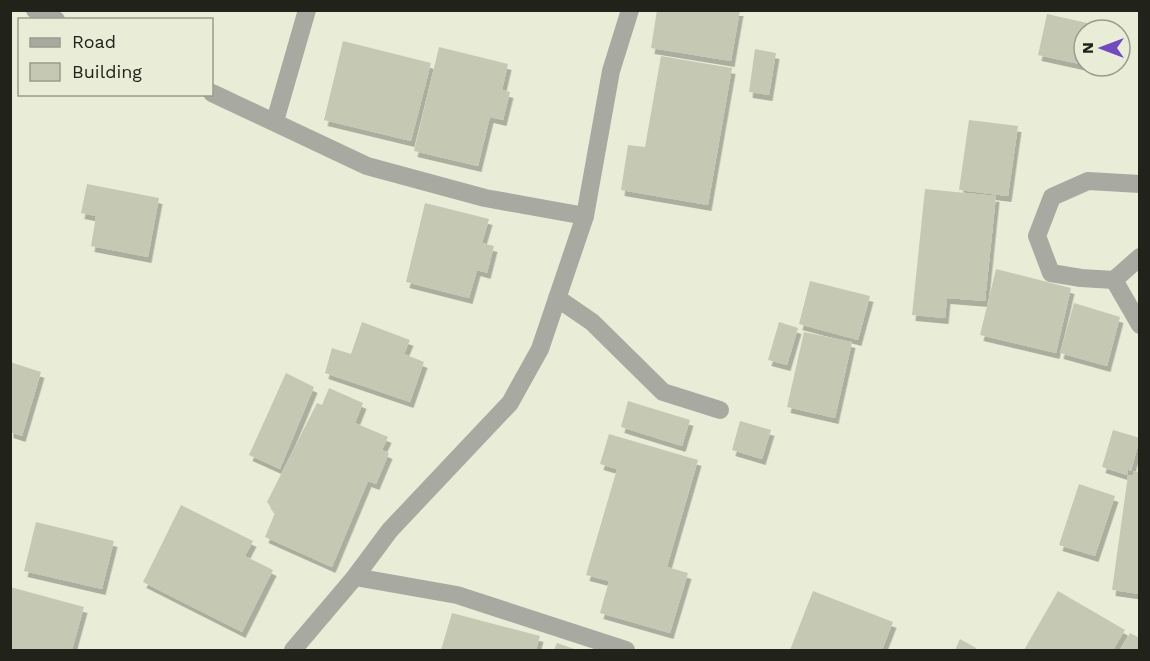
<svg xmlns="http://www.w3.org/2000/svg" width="1150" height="661" viewBox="0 0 1150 661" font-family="'Work Sans',sans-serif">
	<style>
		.building { fill: #c5c9b4; filter: url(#shadow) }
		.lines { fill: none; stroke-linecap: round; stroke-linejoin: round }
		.minor { stroke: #a8a9a0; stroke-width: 18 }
	</style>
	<defs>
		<filter id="shadow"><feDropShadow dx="3.5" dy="6" stdDeviation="0" flood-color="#0004"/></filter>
	</defs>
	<rect width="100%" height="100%" fill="#e9edd7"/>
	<g class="building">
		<path d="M 657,10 L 740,10 L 731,61 L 651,48 Z"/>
		<path d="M 1047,14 L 1114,29 L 1114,30 L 1084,30 L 1084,65 L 1038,55 Z"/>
		<path d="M 343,41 L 431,63 L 411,141 L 324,120 Z"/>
		<path d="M 439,47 L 508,64 L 502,90 L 510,92 L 503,120 L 490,117 L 478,166 L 414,151 Z"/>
		<path d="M 755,49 L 776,53 L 769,95 L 749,92 Z"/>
		<path d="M 661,56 L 732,68 L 708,205 L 621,190 L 628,145 L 645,147 Z"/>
		<path d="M 969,120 L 1018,126 L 1008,196 L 959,190 Z"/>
		<path d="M 87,184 L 159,198 L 148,257 L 91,246 L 96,216 L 81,213 Z"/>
		<path d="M 925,189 L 996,196 L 985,301 L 947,298 L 945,318 L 912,315 Z"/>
		<path d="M 425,203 L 489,219 L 482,243 L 494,246 L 487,273 L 477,270 L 469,298 L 406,282 Z"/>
		<path d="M 996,269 L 1071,288 L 1056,353 L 980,335 Z"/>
		<path d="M 810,281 L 870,296 L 858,340 L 799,324 Z"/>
		<path d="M 1074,303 L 1120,317 L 1107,366 L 1060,353 Z"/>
		<path d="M 362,322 L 410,340 L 404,354 L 424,362 L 410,402 L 325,373 L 332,348 L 351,354 Z"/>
		<path d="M 779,322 L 798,328 L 787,365 L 768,360 Z"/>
		<path d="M 804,332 L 852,342 L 835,418 L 787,407 Z"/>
		<path d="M 10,362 L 41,372 L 22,436 L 10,432 Z"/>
		<path d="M 286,373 L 314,387 L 280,469 L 249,455 Z"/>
		<path d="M 329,388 L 363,403 L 355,423 L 388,437 L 382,450 L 389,453 L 376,484 L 368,481 L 332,567 L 265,537 L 275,513 L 267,502 L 317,403 L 322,405 Z"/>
		<path d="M 628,401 L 690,420 L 682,446 L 621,427 Z"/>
		<path d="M 740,421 L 771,430 L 762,459 L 732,450 Z"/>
		<path d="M 1113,430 L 1140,438 L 1131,471 L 1128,469 L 1127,475 L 1102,467 Z"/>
		<path d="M 609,434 L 698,460 L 667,567 L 688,573 L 670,633 L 600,613 L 609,581 L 586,575 L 617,469 L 600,464 Z"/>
		<path d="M 1133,471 L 1140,472 L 1140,594 L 1112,590 L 1128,475 L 1133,476 Z"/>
		<path d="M 1079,484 L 1115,496 L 1095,556 L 1059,545 Z"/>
		<path d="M 181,505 L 253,541 L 245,556 L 273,570 L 242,632 L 143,582 Z"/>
		<path d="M 36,522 L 114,541 L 102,589 L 24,571 Z"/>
		<path d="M 10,587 L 84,607 L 72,650 L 10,650 Z"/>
		<path d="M 813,591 L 893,622 L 882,650 L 790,650 Z"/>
		<path d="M 1058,591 L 1125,630 L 1113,650 L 1024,650 Z"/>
		<path d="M 452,613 L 540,636 L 536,650 L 441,650 Z"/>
		<path d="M 1130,633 L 1140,638 L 1140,650 L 1120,650 Z"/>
		<path d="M 960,639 L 976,648 L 975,650 L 955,650 Z"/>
		<path d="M 557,643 L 577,650 L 554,650 Z"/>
	</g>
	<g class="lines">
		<g class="minor">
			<path d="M 35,10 L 56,20"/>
			<path d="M 212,93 L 367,166 L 485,198 L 585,216"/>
			<path d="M 275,121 L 307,10"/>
			<path d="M 1140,184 L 1088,181 L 1052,197 L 1037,236 L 1051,273 L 1081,278 L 1114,280 L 1140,257"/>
			<path d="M 1114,280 L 1140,325"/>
			<path d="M 557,298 L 592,322 L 663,392 L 720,410"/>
			<path d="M 355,577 L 457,595 L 626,650"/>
			<path d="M 293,650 L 355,577 L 390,530 L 510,403 L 540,349 L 585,216 L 611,71 L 630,10"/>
		</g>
	</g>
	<rect width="1150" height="661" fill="none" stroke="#21231b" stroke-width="24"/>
	<rect x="18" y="18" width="195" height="78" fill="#e9edd7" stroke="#999c8c" stroke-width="1.5"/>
	<rect x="30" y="38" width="30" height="9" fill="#a8a9a0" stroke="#999c8c" stroke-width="1.5"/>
	<text x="72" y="48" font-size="18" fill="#21231b">Road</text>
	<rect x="30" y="63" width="30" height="18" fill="#c5c9b4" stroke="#999c8c" stroke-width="1.5"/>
	<text x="72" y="78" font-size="18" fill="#21231b">Building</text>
	<g transform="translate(1102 48) rotate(270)"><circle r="28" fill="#e9edd7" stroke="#999c8c" stroke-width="1.5"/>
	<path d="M0-4.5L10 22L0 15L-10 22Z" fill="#7349c1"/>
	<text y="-9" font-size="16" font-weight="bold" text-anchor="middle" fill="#21231b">N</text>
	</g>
</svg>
